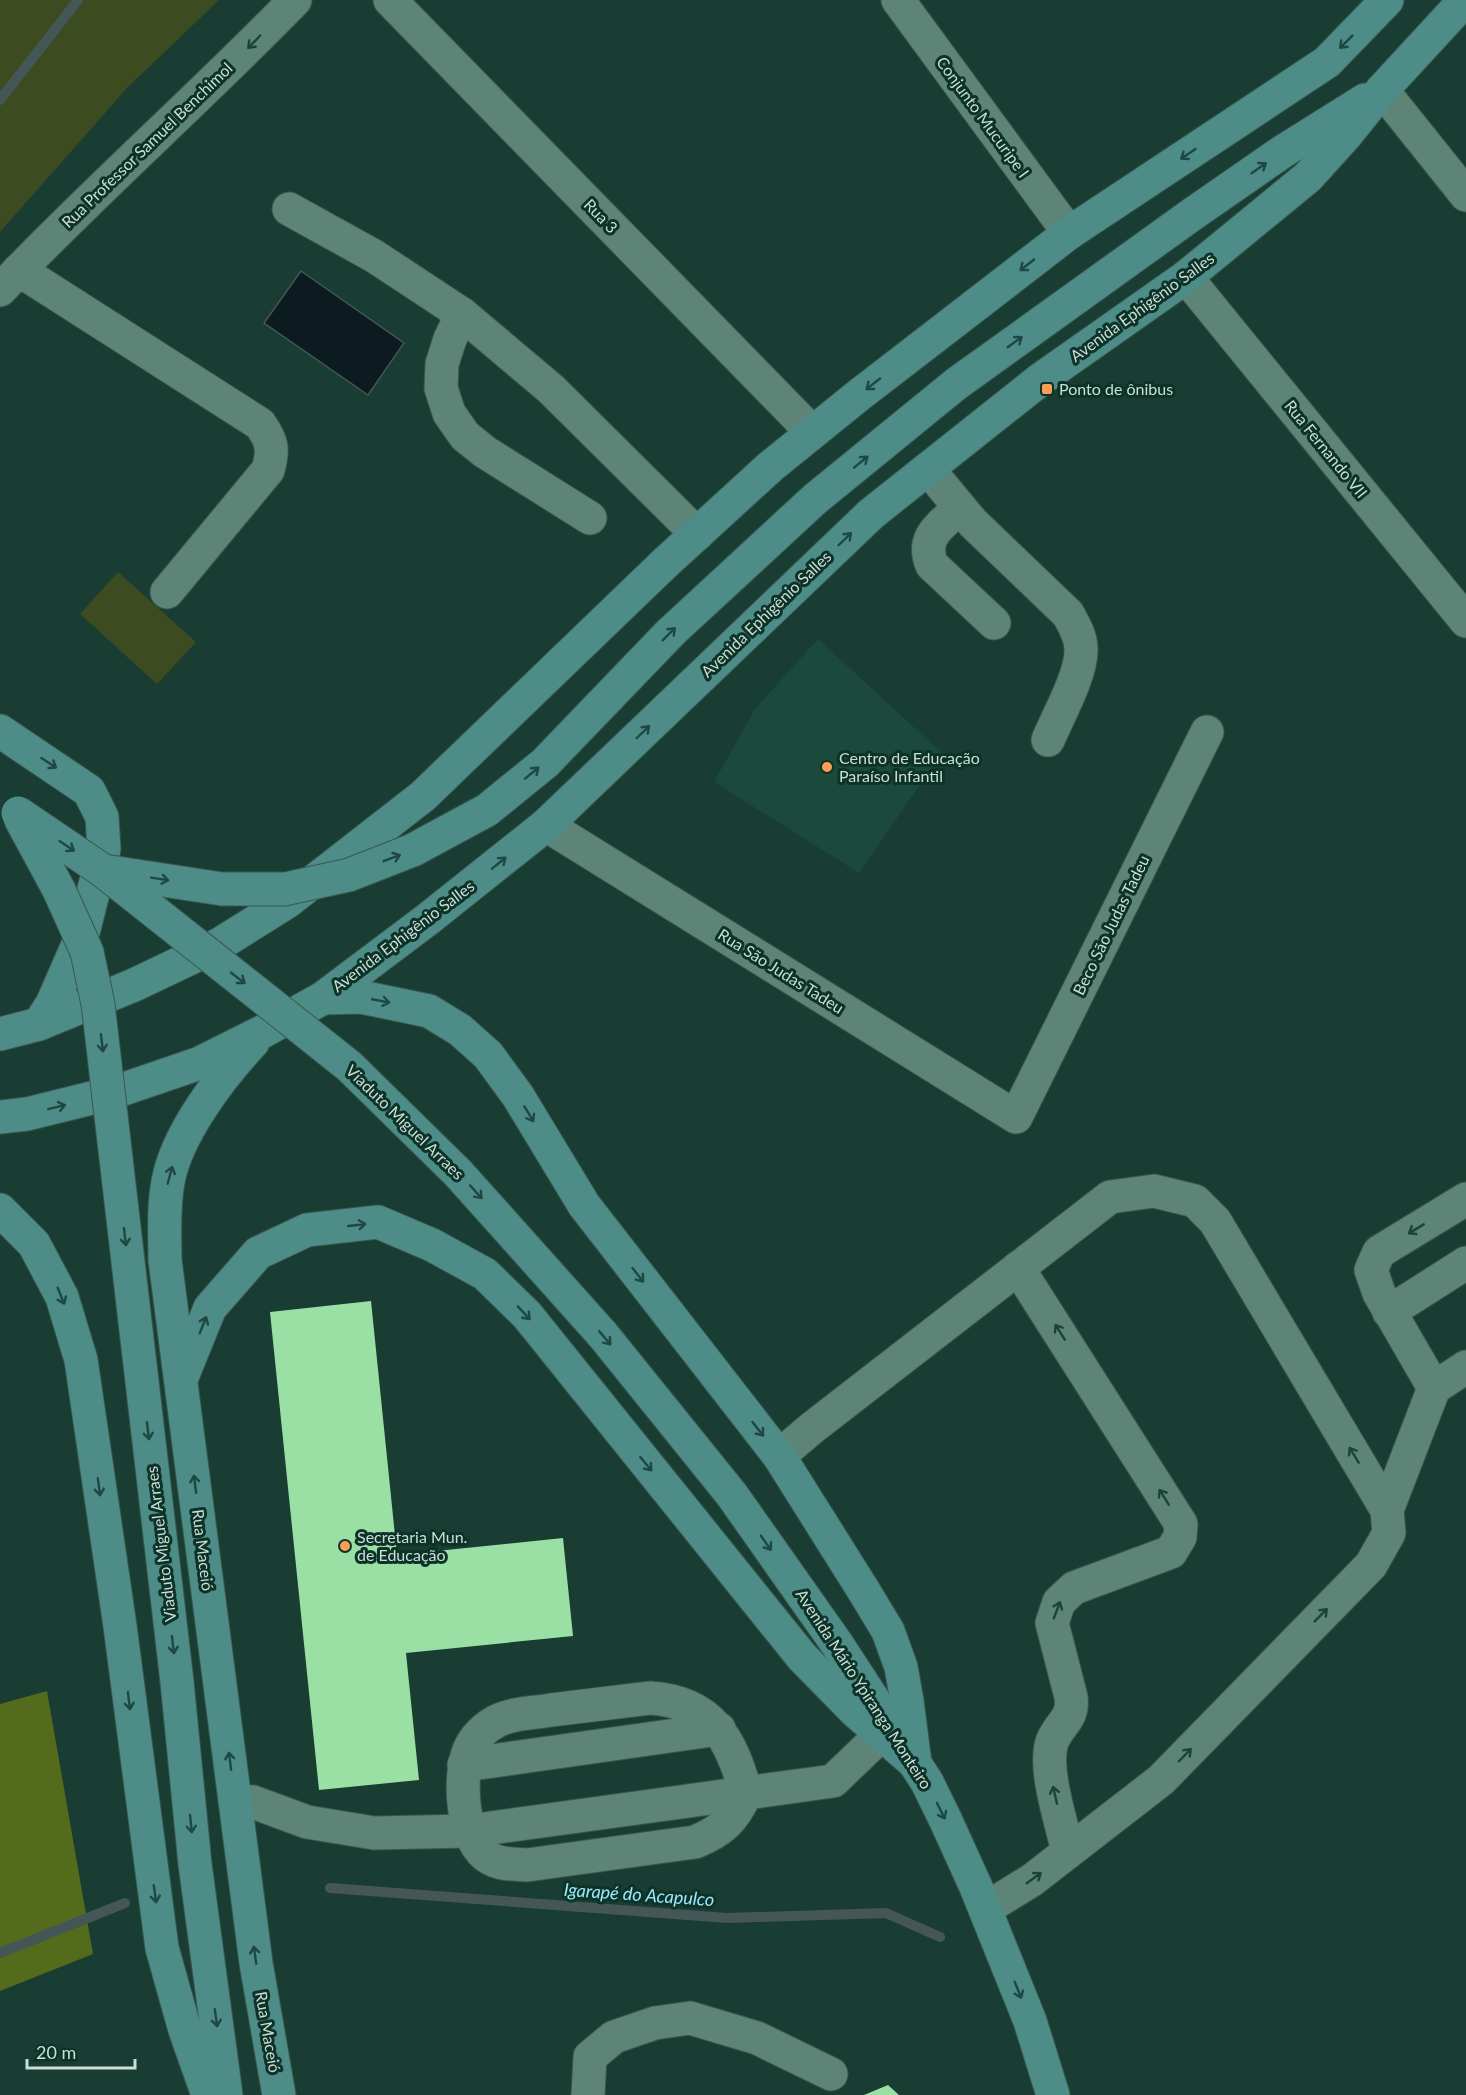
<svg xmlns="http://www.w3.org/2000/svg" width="1466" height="2095" viewBox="0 0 1466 2095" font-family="Lato,sans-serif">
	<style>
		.built { fill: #1b493c }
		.green { fill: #3d4c20 }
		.forest { fill: #546b1c }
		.water { fill: #0c1b1f; stroke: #455656; stroke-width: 1.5 }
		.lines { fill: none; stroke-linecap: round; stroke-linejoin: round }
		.stream { stroke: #455656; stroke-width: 10 }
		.building { fill: #9adfa4 }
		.minor-casing { stroke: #39584f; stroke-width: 35 }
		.major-casing { stroke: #39584f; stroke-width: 35 }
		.minor { stroke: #5e8477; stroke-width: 33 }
		.major { stroke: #4d8c87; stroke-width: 33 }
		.major-bridge-casing { stroke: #39584f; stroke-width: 35; stroke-linecap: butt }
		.major-bridge { stroke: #4d8c87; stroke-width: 33 }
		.oneway { stroke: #1d4338 }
		.oneway2 { stroke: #1d4940 }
		.poi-dot { fill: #fd9d55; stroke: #0d3328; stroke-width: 2 }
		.labels { text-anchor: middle; stroke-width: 6; stroke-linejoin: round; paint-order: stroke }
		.street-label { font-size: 16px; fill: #cbded7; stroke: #0d3328 }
		.poi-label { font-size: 16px; fill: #cbded7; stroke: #0d3328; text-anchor: start }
		.water-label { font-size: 18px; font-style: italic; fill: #99e8fe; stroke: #0d3328 }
	</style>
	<rect width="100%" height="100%" fill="#193d32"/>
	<path class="built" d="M 818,639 L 942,753 L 859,873 L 714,782 L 755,709 Z"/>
	<g class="green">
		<path d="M 0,0 L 219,0 L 127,88 L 0,232 Z"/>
		<path d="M 118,572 L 196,642 L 157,684 L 80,614 Z"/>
	</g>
	<path class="forest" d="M 47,1691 L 93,1954 L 0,1991 L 0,1704 Z"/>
	<path class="water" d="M 301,271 L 404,343 L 368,395 L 264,323 Z"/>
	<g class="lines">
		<g class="stream">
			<path d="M 0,100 L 78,0"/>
			<path d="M 330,1888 L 727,1918 L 886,1913 L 940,1937"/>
			<path d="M 0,1953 L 125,1903"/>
		</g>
	</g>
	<g class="building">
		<path d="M 371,1301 L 397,1555 L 563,1538 L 573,1636 L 406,1653 L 419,1780 L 319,1790 L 270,1312 Z"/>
		<path d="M 888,2085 L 899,2095 L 864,2095 Z"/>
	</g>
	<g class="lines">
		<g class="minor-casing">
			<g id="minor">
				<path d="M 390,0 L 812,432"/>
				<path d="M 898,0 L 1069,233"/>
				<path d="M 1382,90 L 1466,195"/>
				<path d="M 289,209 L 374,256 L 462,314 L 551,389 L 697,534"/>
				<path d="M 19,270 L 260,424 C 272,441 274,449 268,470 L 167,592"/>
				<path d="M 1186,277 L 1466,621"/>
				<path d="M 0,290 C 95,190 199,99 295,0"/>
				<path d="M 462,314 L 450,339 L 442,364 L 441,388 L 449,413 L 465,436 L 485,452 L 590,518"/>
				<path d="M 928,469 L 973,523 L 1068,614 C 1074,625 1081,636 1081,649 C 1082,674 1058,716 1048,740"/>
				<path d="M 960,508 C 941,525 920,537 932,565 L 994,623"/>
				<path d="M 546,825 L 1016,1117 L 1207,732"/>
				<path d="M 1018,1268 L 1181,1524 L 1180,1537 L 1171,1552 L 1074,1588 L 1059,1602 L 1052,1623 L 1071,1697 C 1074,1720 1059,1723 1052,1742 C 1043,1769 1062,1824 1068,1852"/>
				<path d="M 1389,1312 L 1466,1263"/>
				<path d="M 1434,1388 L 1379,1293 L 1371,1270 L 1379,1252 L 1466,1199"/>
				<path d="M 779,1456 L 812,1428 L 1110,1197 L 1154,1191 L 1195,1201 L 1215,1221 L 1387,1510 L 1389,1533 L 1371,1565 L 1161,1780 L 1032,1880 L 985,1909"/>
				<path d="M 1387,1510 L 1434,1388 L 1466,1367"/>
				<path d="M 650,1698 C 712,1702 731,1739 746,1793 C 734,1820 722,1831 695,1842 L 527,1865 C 515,1864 502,1865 491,1859 C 461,1843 458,1778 469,1750 C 474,1738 485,1727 497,1721 C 512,1713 534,1713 551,1710 C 584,1706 617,1702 650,1698 Z"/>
				<path d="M 464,1765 L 719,1729"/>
				<path d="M 235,1801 L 253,1802 L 307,1822 L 374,1833 L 469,1831 L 833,1781 L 881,1735"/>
				<path d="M 588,2095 L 590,2057 L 614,2037 L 655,2023 L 690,2018 L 757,2038 L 831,2074"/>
			</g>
		</g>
		<g class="major-casing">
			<g id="major">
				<path d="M 0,731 L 89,791 L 102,817 L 104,849 L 83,933 L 52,1004 L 39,1024"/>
				<path d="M 487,810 L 545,763 L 671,632 L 815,499 L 956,384 L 1194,213 L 1282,152 L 1365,100"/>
				<path d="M 323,998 L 361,997 L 429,1011 L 460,1030 L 488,1055 L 518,1096 L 584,1205 L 779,1456 L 862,1588 L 888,1631 L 901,1667 L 907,1701 L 915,1763"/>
				<path d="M 0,1034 L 39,1024 L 134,985 L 220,944 L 287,902 L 423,796 L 664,564 L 770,467 L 859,395 L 1069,233 L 1327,62 L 1387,0"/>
				<path d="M 253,1042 C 221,1076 176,1135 168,1182 C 163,1208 165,1234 165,1260 L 256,1963 L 279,2095"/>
				<path d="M 0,1117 L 27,1114 L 112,1093 L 200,1063 L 262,1032 L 323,998 L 428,919 L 546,825 L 871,514 L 1041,379 L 1186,277 L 1308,177 L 1346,135 L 1382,90 L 1465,0"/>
				<path d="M 0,1210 L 34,1244 L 62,1297 L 81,1360 L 120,1626 L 162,1948 L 185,2030 L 208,2095"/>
				<path d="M 182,1377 L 210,1308 L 258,1253 L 307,1230 L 378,1222 L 432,1245 L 485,1274 L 527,1315 L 802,1657 L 855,1711 L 915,1763"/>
				<path d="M 732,1495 L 837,1644 L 927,1782 L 946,1821 L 976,1887 L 1030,2021 L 1053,2095"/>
				<path d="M 177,1682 L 195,1864 L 226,2095"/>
			</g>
		</g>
		<use href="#minor" class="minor"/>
		<use href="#major" class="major"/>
		<g class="major-bridge-casing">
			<g id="major-bridge">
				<path d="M 18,813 L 102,870 L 349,1066 L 458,1173 L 603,1335 L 732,1495"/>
				<path d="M 20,818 L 59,890 L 87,952 L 98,1004 L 177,1682"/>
				<path d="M 104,871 L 222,889 L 285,889 L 349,875 L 413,850 L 487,810"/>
			</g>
		</g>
		<use href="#major-bridge" class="major-bridge"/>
	</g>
	<defs><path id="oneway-shaft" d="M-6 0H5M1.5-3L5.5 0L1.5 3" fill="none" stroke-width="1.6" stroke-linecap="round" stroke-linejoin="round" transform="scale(1.5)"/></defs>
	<g class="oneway">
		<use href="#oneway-shaft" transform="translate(254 42) rotate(134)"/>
		<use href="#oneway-shaft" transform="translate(1416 1229) rotate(149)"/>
		<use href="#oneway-shaft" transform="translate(1060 1332) rotate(-122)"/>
		<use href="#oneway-shaft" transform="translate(1354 1455) rotate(-121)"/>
		<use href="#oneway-shaft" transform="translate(1164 1497) rotate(-122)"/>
		<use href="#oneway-shaft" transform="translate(1057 1610) rotate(-69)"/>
		<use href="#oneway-shaft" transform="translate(1321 1615) rotate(-45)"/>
		<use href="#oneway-shaft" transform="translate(1185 1755) rotate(-46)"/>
		<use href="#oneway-shaft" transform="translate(1055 1795) rotate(-103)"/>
		<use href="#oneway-shaft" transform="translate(1034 1878) rotate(-36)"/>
	</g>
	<g class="oneway2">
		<use href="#oneway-shaft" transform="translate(1346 42) rotate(135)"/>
		<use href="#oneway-shaft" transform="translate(1188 154) rotate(146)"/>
		<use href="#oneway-shaft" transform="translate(1259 168) rotate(-35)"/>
		<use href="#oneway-shaft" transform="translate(1027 265) rotate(142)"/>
		<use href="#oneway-shaft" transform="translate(1015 342) rotate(-36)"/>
		<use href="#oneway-shaft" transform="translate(873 384) rotate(142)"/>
		<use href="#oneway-shaft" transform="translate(861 462) rotate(-39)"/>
		<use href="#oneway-shaft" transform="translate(845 539) rotate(-44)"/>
		<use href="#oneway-shaft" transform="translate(669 634) rotate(-45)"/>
		<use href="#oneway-shaft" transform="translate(643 732) rotate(-44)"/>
		<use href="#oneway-shaft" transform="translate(49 763) rotate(33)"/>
		<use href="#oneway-shaft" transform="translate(532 773) rotate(-39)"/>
		<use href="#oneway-shaft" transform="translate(67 846) rotate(34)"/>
		<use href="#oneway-shaft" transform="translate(392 858) rotate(-21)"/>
		<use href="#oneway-shaft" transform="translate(499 863) rotate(-39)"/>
		<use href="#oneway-shaft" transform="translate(160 879) rotate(9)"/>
		<use href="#oneway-shaft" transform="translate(238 978) rotate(38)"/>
		<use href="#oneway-shaft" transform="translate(381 1001) rotate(11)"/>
		<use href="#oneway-shaft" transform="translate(102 1043) rotate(83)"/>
		<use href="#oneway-shaft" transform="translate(57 1107) rotate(-14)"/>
		<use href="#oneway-shaft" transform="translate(529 1114) rotate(59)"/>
		<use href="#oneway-shaft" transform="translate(170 1175) rotate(-75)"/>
		<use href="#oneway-shaft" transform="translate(476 1192) rotate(48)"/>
		<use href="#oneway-shaft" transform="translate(357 1225) rotate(-6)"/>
		<use href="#oneway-shaft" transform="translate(125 1237) rotate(83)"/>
		<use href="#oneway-shaft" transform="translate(638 1275) rotate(52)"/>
		<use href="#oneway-shaft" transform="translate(61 1296) rotate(68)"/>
		<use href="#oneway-shaft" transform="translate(524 1313) rotate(47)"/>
		<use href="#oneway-shaft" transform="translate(203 1325) rotate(-68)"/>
		<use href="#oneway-shaft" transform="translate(605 1338) rotate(50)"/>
		<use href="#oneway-shaft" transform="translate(758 1429) rotate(52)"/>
		<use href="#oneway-shaft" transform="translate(148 1431) rotate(83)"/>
		<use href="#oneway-shaft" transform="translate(646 1464) rotate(51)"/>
		<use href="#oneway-shaft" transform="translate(195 1484) rotate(-97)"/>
		<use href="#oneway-shaft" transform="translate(99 1487) rotate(82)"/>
		<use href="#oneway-shaft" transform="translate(766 1543) rotate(55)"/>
		<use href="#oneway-shaft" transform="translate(173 1645) rotate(83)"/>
		<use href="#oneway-shaft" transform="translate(129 1701) rotate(83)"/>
		<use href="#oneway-shaft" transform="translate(230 1761) rotate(-97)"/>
		<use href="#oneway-shaft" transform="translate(941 1811) rotate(63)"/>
		<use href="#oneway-shaft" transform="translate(191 1824) rotate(84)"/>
		<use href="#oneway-shaft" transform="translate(155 1894) rotate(82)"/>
		<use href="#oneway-shaft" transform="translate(255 1955) rotate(-98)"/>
		<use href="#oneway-shaft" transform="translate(1018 1990) rotate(68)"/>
		<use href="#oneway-shaft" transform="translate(216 2018) rotate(82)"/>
	</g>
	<g class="poi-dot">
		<rect x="1041" y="383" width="12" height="12" rx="3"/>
		<circle cx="827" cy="767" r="6"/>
		<circle cx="345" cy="1546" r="6"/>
	</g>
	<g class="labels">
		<g class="street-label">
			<text transform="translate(983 117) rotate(54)" y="6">Conjunto Mucuripe I</text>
			<text transform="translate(147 145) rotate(-44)" y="6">Rua Professor Samuel Benchimol</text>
			<text transform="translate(601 216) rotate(46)" y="6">Rua 3</text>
			<text transform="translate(1142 307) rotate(-36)" y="6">Avenida Ephigênio Salles</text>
			<text transform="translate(1326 449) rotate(51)" y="6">Rua Fernando VII</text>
			<text transform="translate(766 614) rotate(-44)" y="6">Avenida Ephigênio Salles</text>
			<text transform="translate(1111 925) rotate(-64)" y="6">Beco São Judas Tadeu</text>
			<text transform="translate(403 936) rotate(-37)" y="6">Avenida Ephigênio Salles</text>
			<text transform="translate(781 971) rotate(32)" y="6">Rua São Judas Tadeu</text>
			<text transform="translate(405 1122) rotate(44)" y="6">Viaduto Miguel Arraes</text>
			<text transform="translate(161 1544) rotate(-97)" y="6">Viaduto Miguel Arraes</text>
			<text transform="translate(203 1550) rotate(83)" y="6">Rua Maceió</text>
			<text transform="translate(864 1689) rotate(57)" y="6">Avenida Mário Ypiranga Monteiro</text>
			<text transform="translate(268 2032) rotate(80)" y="6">Rua Maceió</text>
		</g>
		<g class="poi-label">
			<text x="1059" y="395">Ponto de ônibus</text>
			<text x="839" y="764">Centro de Educação<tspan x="839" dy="18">Paraíso Infantil</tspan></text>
			<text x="357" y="1543">Secretaria Mun.<tspan x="357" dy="18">de Educação</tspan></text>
		</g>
		<g class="water-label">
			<text transform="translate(639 1895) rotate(4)" y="6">Igarapé do Acapulco</text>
		</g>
	</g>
	<path d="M27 2059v9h108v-9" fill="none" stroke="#cbded7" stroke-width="3"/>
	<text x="36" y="2059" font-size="18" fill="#cbded7" stroke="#0d3328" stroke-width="4.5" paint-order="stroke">20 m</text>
</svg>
